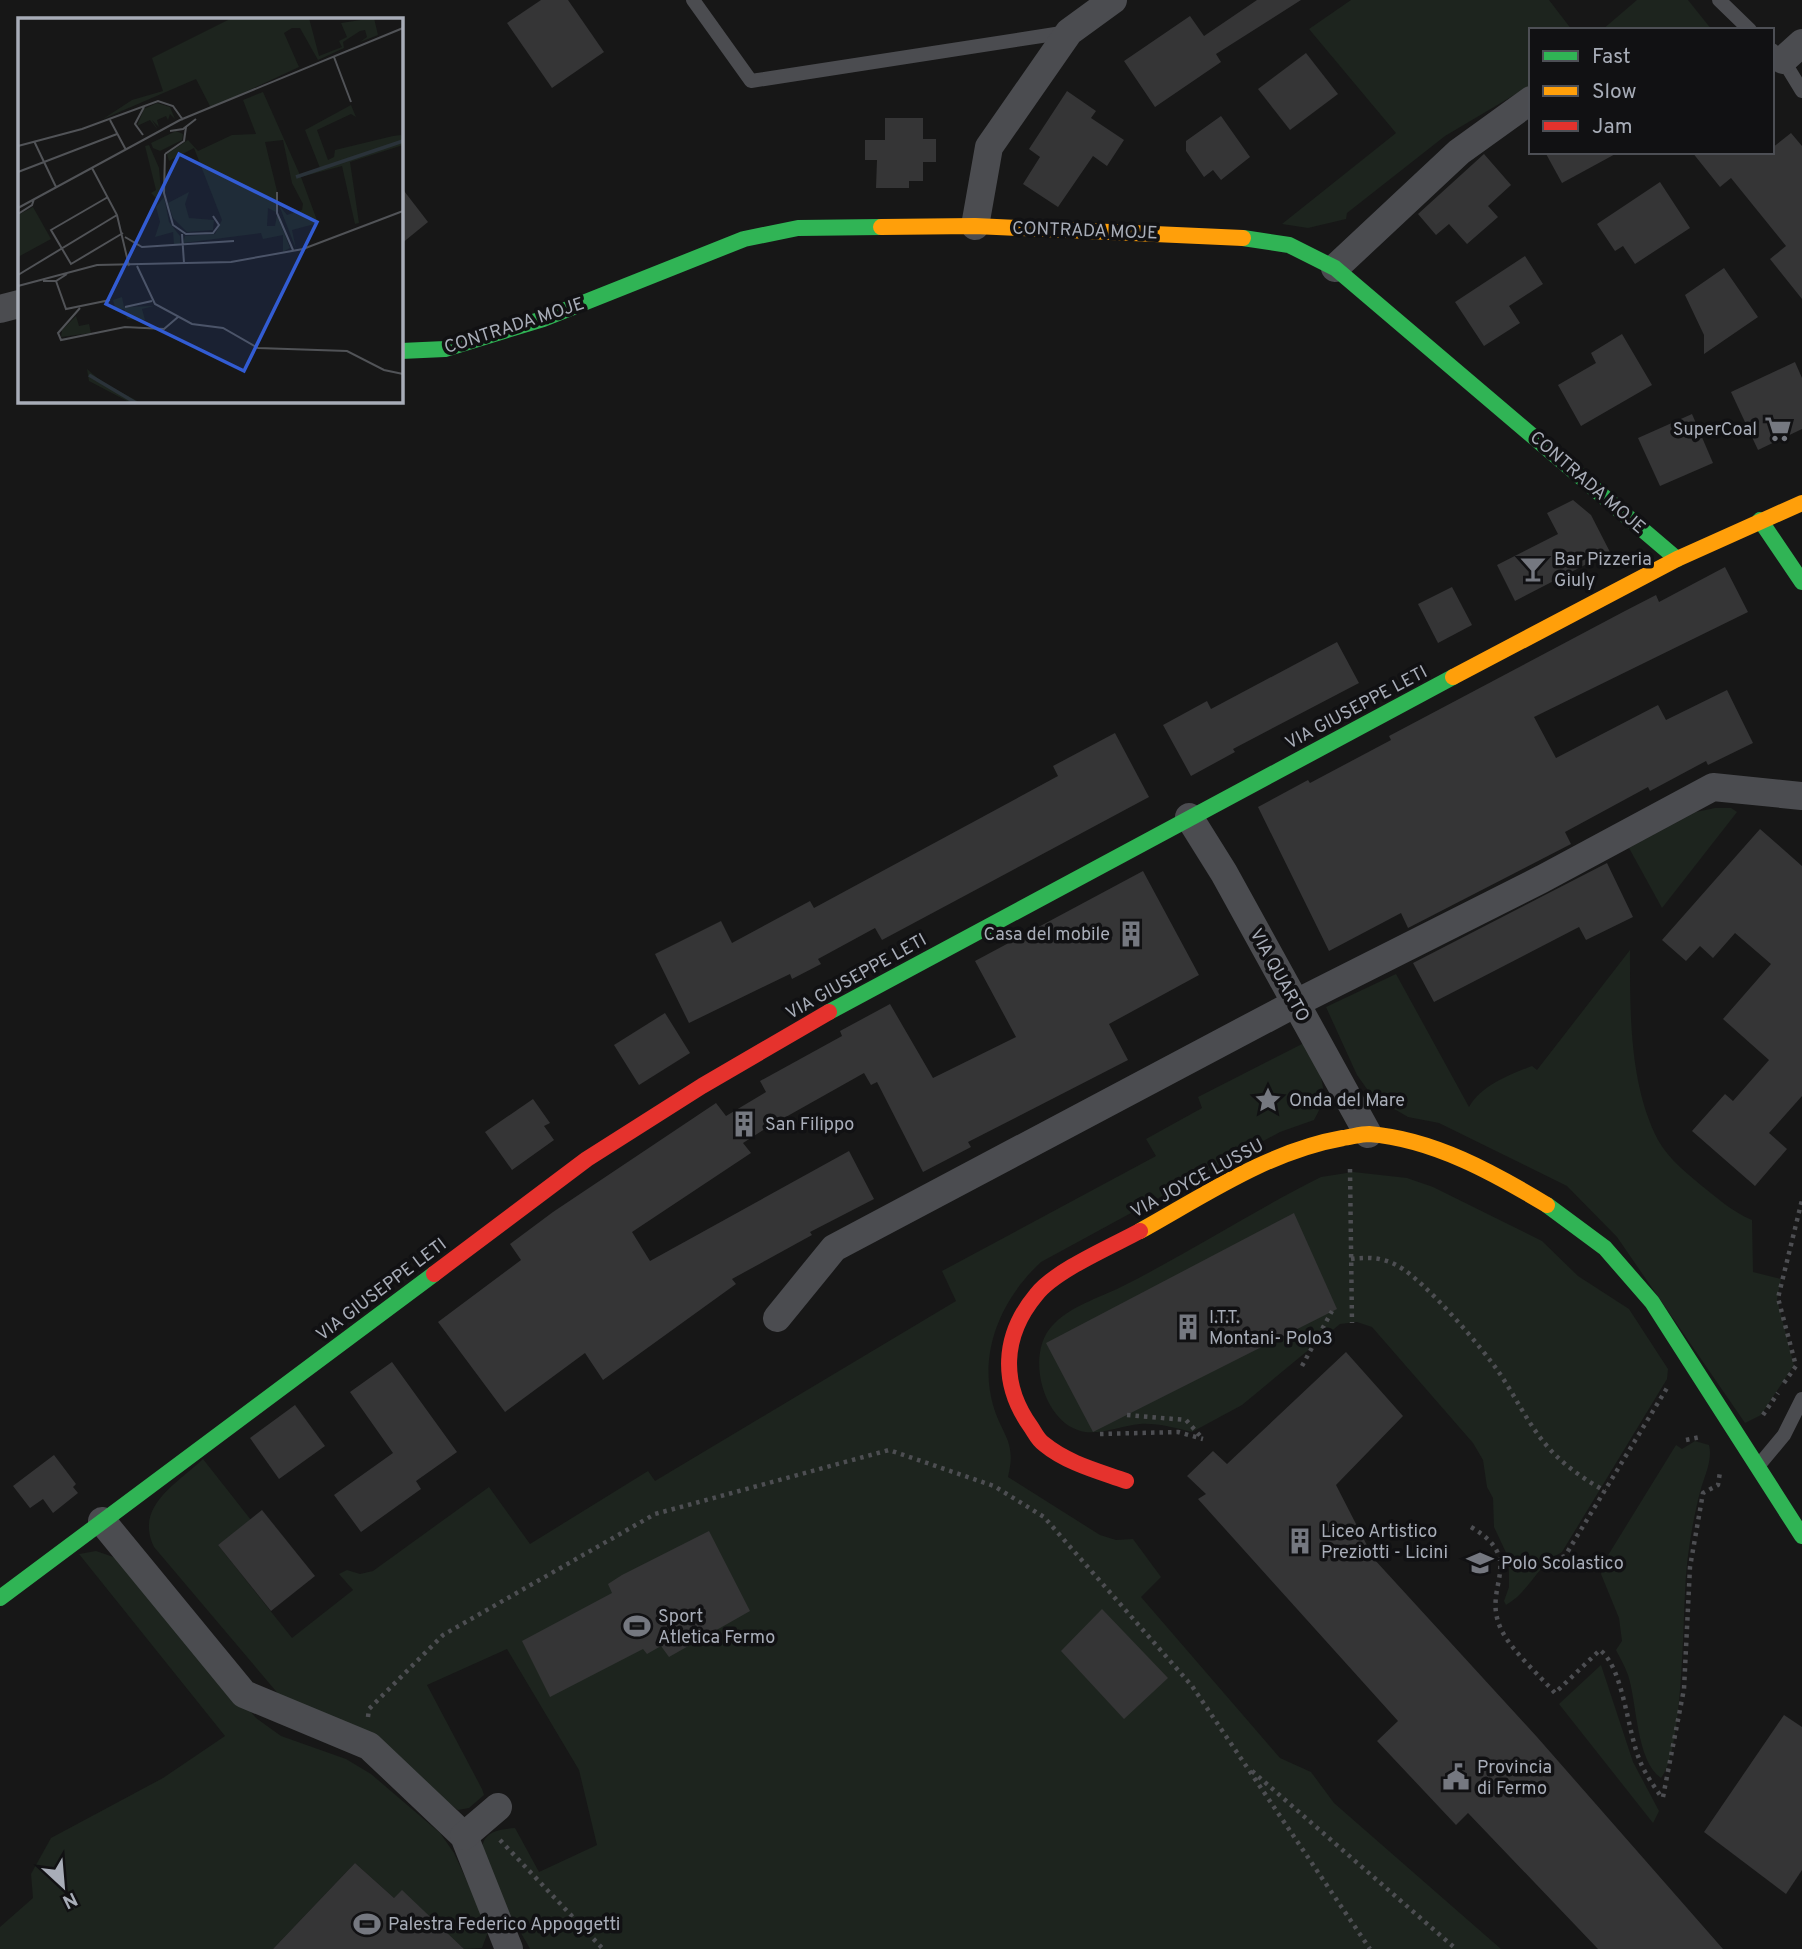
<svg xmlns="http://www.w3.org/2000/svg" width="1802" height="1949" viewBox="0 0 1802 1949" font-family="Overpass,sans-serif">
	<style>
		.green { fill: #1d241e }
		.building { fill: #353536 }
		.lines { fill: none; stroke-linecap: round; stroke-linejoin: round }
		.path { stroke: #4d4e52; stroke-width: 4.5; stroke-dasharray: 3.5 5; stroke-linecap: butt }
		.lane { stroke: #4b4c50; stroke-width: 14 }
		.street { stroke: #4b4c50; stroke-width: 28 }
		.fast { stroke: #30b455; stroke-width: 16 }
		.slow { stroke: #ff9f0a; stroke-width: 16 }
		.jam { stroke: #e5322d; stroke-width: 16 }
		.labels { text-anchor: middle; stroke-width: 7; stroke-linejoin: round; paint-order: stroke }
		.street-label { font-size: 18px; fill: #a8adb8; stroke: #111113 }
		.poi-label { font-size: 18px; fill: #a8adb8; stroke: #111113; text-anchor: start }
		.inset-river { fill: none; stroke: #2a3239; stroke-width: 3.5 }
		.inset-road { fill: none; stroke: #515357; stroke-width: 2 }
		.view { fill: #325cd3; fill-opacity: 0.15; stroke: #325cd3; stroke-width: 3.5 }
		.inset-edge { fill: none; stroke: #a8adb8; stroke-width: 3.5 }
	</style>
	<rect width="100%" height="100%" fill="#171717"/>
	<g class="green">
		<path d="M 1351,0 L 1549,0 L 1572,30 L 1531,30 L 1531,85 L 1445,136 L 1347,213 L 1346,219 L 1308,228 L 1282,224 L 1396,133 L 1309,29 Z"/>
		<path d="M 1637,0 L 1688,0 L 1712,30 L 1602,30 Z"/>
		<path d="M 1715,808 L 1731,808 L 1737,812 L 1662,908 L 1629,848 L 1696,812 Z"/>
		<path d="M 1630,950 C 1630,1011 1629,1084 1658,1140 C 1669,1160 1690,1176 1707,1190 C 1722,1202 1735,1213 1752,1220 L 1753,1272 L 1781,1279 L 1777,1299 L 1794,1365 L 1761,1415 L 1745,1423 L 1617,1237 L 1567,1186 L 1439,1123 L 1408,1117 L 1372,1096 L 1357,1075 L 1326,1007 L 1396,974 L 1469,1107 C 1482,1085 1509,1075 1532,1066 L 1537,1070 Z"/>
		<path d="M 1304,1043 C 1319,1073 1333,1088 1314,1120 L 1280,1132 L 1041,1262 C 1002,1298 978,1351 993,1405 C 1002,1436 1017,1441 1008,1477 L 1100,1535 L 1116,1540 L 1133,1539 L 1161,1577 L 1141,1597 L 1280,1758 L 1311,1772 L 1334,1803 L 1501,1949 L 530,1949 C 520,1928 470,1861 485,1839 C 491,1830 504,1829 515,1828 L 539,1872 L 597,1845 L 579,1770 L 507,1649 L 427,1685 L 482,1789 L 484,1795 L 469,1808 L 458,1810 L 365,1738 L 291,1709 L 154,1547 C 134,1506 177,1484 203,1459 L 251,1520 L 218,1545 L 292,1638 L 353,1590 L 339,1574 L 347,1570 L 360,1574 L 373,1571 L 489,1487 L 530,1544 L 648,1471 L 655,1481 L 956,1301 L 942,1271 L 1156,1156 L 1146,1139 L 1202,1108 L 1198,1097 Z"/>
		<path d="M 1353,1172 L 1407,1178 L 1433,1187 L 1542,1241 L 1578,1276 L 1629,1309 L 1668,1369 L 1667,1379 L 1562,1552 C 1538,1564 1529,1592 1506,1605 L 1504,1601 L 1509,1587 L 1509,1559 L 1494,1527 L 1493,1498 L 1487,1487 L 1483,1460 L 1473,1443 L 1372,1327 L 1357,1322 L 1340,1324 L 1242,1405 L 1192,1432 C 1175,1428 1158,1423 1140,1424 C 1117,1426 1094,1439 1073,1428 C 1041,1412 1027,1353 1052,1326 C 1070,1306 1097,1299 1121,1287 C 1189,1253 1253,1211 1321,1177 Z"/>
		<path d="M 1695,1441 L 1709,1445 C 1713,1460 1704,1477 1700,1492 C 1692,1524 1686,1560 1685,1593 C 1683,1628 1682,1754 1661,1778 C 1636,1761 1637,1702 1628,1675 C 1625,1666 1620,1658 1616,1650 L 1622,1641 L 1619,1618 L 1601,1574 L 1607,1557 L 1676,1445 L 1682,1449 Z"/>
		<path d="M 96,1551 L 119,1559 L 256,1718 L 281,1736 L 346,1759 L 371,1774 L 440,1833 L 454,1853 L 489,1929 L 482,1948 L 464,1949 L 402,1891 L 394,1898 L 355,1863 L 273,1949 L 0,1949 L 0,1927 L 33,1898 L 31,1874 L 51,1838 L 163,1778 L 225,1736 L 79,1554 Z"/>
		<path d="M 1601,1665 L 1633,1762 L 1659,1811 L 1653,1823 L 1559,1704 Z"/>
	</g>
	<g class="building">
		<path d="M 541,0 L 568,0 L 604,52 L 552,88 L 507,23 Z"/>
		<path d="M 1257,0 L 1301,0 L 1216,54 L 1221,62 L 1155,107 L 1124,61 L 1190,16 L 1204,36 Z"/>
		<path d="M 1306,53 L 1338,94 L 1290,130 L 1258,89 Z"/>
		<path d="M 1067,91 L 1096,111 L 1091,118 L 1124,140 L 1107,166 L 1093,156 L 1058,207 L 1023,184 L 1040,157 L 1029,149 Z"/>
		<path d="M 1221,116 L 1250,157 L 1221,180 L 1213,170 L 1204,177 L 1186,151 L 1186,141 Z"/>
		<path d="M 885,118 L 923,118 L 923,139 L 936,139 L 936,162 L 923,162 L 923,181 L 909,181 L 909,188 L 876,188 L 877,160 L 865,160 L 865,140 L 885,140 Z"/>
		<path d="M 1791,133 L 1802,146 L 1802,299 L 1770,259 L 1786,246 L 1731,178 L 1720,187 L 1692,152 L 1772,152 L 1772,148 Z"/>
		<path d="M 1545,152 L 1619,152 L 1562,183 Z"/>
		<path d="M 1484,154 L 1511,185 L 1488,206 L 1498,217 L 1467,244 L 1449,224 L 1436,235 L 1418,214 Z"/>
		<path d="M 1660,182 L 1690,228 L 1635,264 L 1623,246 L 1615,251 L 1597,224 Z"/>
		<path d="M 401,187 L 428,222 L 401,244 Z"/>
		<path d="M 1525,256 L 1543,284 L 1509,306 L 1520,323 L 1484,346 L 1455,302 Z"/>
		<path d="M 1724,268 L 1758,317 L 1704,354 L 1704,335 L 1685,295 Z"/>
		<path d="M 1622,334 L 1652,385 L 1581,426 L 1558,385 L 1596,363 L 1591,353 Z"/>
		<path d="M 1795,362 L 1802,378 L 1802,429 L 1758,450 L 1731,392 Z"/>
		<path d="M 1692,414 L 1713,463 L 1660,486 L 1638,438 Z"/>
		<path d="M 1573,500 L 1591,515 L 1610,552 L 1515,601 L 1497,565 L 1558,534 L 1547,513 Z"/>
		<path d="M 1725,567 L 1748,612 L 1534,717 L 1556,758 L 1658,705 L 1666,720 L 1727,690 L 1753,743 L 1708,765 L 1706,761 L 1650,791 L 1648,787 L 1565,832 L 1571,844 L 1408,928 L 1401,913 L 1329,951 L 1258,807 L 1308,780 L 1310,783 L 1391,740 L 1389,736 L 1623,612 L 1656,595 L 1659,602 Z"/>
		<path d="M 1452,587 L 1472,625 L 1438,643 L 1418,604 Z"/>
		<path d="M 1337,642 L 1359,683 L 1233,749 L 1235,752 L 1191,776 L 1163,725 L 1207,701 L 1211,709 Z"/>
		<path d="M 1115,733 L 1149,797 L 882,940 L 875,928 L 818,959 L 821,964 L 792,979 L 790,974 L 689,1023 L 655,954 L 721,921 L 732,943 L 810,901 L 814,908 L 1058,776 L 1053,766 Z"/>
		<path d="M 1760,829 L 1802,866 L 1802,1096 L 1769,1133 L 1787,1149 L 1755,1186 L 1692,1131 L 1725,1094 L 1733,1101 L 1769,1060 L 1723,1019 L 1771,964 L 1735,933 L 1713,958 L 1700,946 L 1686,961 L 1662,940 Z"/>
		<path d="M 1607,863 L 1633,917 L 1586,940 L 1579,927 L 1434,1002 L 1413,963 Z"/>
		<path d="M 1143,871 L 1199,975 L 1109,1024 L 1128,1060 L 968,1142 L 971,1147 L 923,1172 L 877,1082 L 871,1085 L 864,1073 L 768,1127 L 743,1143 L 751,1153 L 632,1232 L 650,1261 L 849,1151 L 874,1199 L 810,1232 L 812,1235 L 732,1279 L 736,1284 L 603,1380 L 585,1353 L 505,1412 L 438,1322 L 521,1260 L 510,1244 L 553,1212 L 716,1103 L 726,1116 L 766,1092 L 760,1081 L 842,1036 L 840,1031 L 890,1004 L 933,1078 L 1016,1037 L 975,961 Z"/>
		<path d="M 665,1013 L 690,1053 L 639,1085 L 614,1045 Z"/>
		<path d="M 533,1099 L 550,1123 L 544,1126 L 554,1140 L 512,1170 L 485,1132 Z"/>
		<path d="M 1294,1213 L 1337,1309 L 1093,1432 L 1046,1343 Z"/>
		<path d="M 1346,1352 L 1403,1416 L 1336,1485 L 1374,1559 L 1537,1737 L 1723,1949 L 1598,1949 L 1468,1813 L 1456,1825 L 1377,1741 L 1398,1721 L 1198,1499 L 1206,1494 L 1187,1476 L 1213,1451 L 1227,1464 Z"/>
		<path d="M 392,1362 L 457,1452 L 416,1481 L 421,1489 L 361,1532 L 334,1495 L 393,1453 L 350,1392 Z"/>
		<path d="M 295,1405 L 325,1446 L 279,1479 L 250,1438 Z"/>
		<path d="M 54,1455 L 76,1484 L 73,1487 L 78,1493 L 53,1513 L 43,1499 L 30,1508 L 13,1486 Z"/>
		<path d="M 262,1510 L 315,1576 L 271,1611 L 218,1545 Z"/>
		<path d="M 709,1531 L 750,1611 L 669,1657 L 661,1646 L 647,1654 L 643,1649 L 550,1697 L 522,1641 L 612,1593 L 608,1584 L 622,1575 Z"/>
		<path d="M 1102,1609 L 1168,1678 L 1124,1719 L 1061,1651 Z"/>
		<path d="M 1784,1715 L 1802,1727 L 1802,1870 L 1786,1894 L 1704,1832 Z"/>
		<path d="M 355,1863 L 394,1898 L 402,1890 L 464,1949 L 273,1949 Z"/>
	</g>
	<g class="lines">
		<g class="path">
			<path d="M 1350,1169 L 1352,1323"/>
			<path d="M 1351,1259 C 1368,1257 1382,1257 1398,1266 C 1424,1280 1482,1347 1500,1374 C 1515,1396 1526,1420 1543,1441 C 1559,1462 1582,1478 1605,1491"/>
			<path d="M 1302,1366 L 1332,1311"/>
			<path d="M 1784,1383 L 1796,1366 L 1778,1298 L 1802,1200"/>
			<path d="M 1127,1415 L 1186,1420 L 1203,1439"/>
			<path d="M 1763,1415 L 1778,1393"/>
			<path d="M 1100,1434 L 1178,1432 L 1203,1439"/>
			<path d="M 1686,1440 L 1700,1437"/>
			<path d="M 1471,1527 C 1529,1561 1479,1587 1502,1631 C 1512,1651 1540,1676 1555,1693 L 1600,1650 C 1624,1669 1627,1731 1640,1761 C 1645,1774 1654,1786 1662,1798"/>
			<path d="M 1554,1560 L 1565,1556 L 1667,1388"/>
			<path d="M 368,1717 L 369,1709 L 443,1635 L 655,1514 L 889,1450 L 994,1486 L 1044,1517 L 1192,1686 L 1370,1949"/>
			<path d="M 1252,1771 L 1456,1949"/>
			<path d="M 1663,1797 L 1684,1689 L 1690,1567 L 1703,1493 L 1718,1485 L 1720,1472"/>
			<path d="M 500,1840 L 603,1949"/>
		</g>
		<g class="lane">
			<path d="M 693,0 L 751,81 L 1068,32"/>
			<path d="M 1719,0 L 1750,30"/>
			<path d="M 1772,50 L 1783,60 L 1802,91"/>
			<path d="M 1759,1465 L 1784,1435 L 1802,1399"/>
		</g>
		<g class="street">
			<path d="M 1783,60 L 1802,43"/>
			<path d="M 975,226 L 989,147 L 1069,32 L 1113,0"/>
			<path d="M 1335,268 L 1459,152 L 1531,100"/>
			<path d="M 0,309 L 19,304"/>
			<path d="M 1189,817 L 1224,873 L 1368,1134"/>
			<path d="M 777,1318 L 834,1248 L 1296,1003 L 1542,879 L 1713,787 L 1802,796"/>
			<path d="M 102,1521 L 244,1694 L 369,1746 L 464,1836 L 509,1949"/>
			<path d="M 464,1836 L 498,1807"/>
		</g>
		<g class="fast">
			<path d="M 1243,238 L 1289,245 L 1335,268 L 1677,559"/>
			<path d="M 401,351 L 445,349 L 543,319 L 744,239 L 798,228 L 881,227"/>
			<path d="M 1760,520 L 1802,582"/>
			<path d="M 829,1012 L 1453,677"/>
			<path d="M 1547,1205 L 1605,1248 L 1652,1302 L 1802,1536"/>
			<path d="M 0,1598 L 434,1274"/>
		</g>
		<g class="slow">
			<path d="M 881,227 L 975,226 L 1243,238"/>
			<path d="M 1453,677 L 1677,559 L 1802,503"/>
			<path d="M 1140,1231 C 1205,1195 1269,1151 1343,1138 C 1351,1137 1361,1134 1369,1134 C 1433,1139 1494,1173 1547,1205"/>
		</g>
		<g class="jam">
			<path d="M 434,1274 L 587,1159 L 702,1086 L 829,1012"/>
			<path d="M 1126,1481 C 1098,1471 1067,1463 1044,1444 C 1038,1440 1035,1433 1031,1427 C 1000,1384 1002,1336 1036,1295 C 1054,1271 1112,1246 1140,1231"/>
		</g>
	</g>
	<defs>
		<g id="supermarket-bare" transform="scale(2.1)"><path d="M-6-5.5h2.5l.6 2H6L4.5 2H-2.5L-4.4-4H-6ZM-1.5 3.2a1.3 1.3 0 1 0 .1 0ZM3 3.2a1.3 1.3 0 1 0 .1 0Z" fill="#757880" stroke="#111113" stroke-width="2.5" paint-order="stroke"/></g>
		<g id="bar-bare" transform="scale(2.1)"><path d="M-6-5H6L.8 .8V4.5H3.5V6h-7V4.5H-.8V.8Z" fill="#757880" stroke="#111113" stroke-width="2.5" paint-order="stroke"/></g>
		<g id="building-bare" transform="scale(2.1)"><path d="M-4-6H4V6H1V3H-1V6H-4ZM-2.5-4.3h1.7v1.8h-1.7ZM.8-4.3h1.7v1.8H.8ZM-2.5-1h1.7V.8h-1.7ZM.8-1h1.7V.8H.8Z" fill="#757880" stroke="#111113" stroke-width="2.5" paint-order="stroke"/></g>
		<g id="sight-bare" transform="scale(2.1)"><path d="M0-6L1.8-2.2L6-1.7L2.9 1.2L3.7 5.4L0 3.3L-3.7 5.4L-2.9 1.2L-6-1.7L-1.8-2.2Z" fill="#757880" stroke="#111113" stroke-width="2.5" paint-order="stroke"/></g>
		<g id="school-bare" transform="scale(2.1)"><path d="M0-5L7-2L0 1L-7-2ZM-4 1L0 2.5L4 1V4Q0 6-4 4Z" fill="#757880" stroke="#111113" stroke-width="2.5" paint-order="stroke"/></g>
		<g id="stadium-bare" transform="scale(2.1)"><path d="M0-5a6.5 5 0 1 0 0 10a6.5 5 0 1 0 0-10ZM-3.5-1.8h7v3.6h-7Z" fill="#757880" stroke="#111113" stroke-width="2.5" paint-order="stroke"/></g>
		<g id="civic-bare" transform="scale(2.1)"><path d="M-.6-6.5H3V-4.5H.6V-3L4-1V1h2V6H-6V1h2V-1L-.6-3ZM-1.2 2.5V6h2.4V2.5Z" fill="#757880" stroke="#111113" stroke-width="2.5" paint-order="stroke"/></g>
	</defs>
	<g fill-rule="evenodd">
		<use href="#supermarket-bare" x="1778" y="429"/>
		<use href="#bar-bare" x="1533" y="569"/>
		<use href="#building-bare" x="1131" y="934"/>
		<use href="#sight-bare" x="1268" y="1100"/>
		<use href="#building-bare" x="744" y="1124"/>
		<use href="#building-bare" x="1188" y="1327"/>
		<use href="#building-bare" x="1300" y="1541"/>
		<use href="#school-bare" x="1480" y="1563"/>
		<use href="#stadium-bare" x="637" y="1626"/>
		<use href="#civic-bare" x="1456" y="1777"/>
		<use href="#stadium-bare" x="367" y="1924"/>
	</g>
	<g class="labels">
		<g class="street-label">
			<text transform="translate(1085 230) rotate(2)" y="6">CONTRADA MOJE</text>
			<text transform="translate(514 325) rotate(-18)" y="6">CONTRADA MOJE</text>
			<text transform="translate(1588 482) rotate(41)" y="6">CONTRADA MOJE</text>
			<text transform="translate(1356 707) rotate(-28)" y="6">VIA GIUSEPPE LETI</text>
			<text transform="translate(1280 975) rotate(61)" y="6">VIA QUARTO</text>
			<text transform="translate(856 976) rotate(-29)" y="6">VIA GIUSEPPE LETI</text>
			<text transform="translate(1197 1178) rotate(-28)" y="6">VIA JOYCE LUSSU</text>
			<text transform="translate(381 1289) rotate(-37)" y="6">VIA GIUSEPPE LETI</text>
		</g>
		<g class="poi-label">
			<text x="1757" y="435" text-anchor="end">SuperCoal</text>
			<text x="1554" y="565">Bar Pizzeria<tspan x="1554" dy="21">Giuly</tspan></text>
			<text x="1110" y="940" text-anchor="end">Casa del mobile</text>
			<text x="1289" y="1106">Onda del Mare</text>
			<text x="765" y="1130">San Filippo</text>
			<text x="1209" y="1323">I.T.T.<tspan x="1209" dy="21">Montani- Polo3</tspan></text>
			<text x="1321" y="1537">Liceo Artistico<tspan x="1321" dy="21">Preziotti - Licini</tspan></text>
			<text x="1501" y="1569">Polo Scolastico</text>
			<text x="658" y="1622">Sport<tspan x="658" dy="21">Atletica Fermo</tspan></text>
			<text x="1477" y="1773">Provincia<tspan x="1477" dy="21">di Fermo</tspan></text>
			<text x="388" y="1930">Palestra Federico Appoggetti</text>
		</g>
	</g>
	<g transform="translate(18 18)">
		<rect width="385" height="385" fill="#171717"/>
		<path d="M 214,0 L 291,0 L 301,38 L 324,29 L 321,23 L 329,19 L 323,5 L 356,0 L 360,17 L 342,24 L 349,19 L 347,12 L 342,13 L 325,24 L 326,30 L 300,42 L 282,10 L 274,10 L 266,15 L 281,49 L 193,90 L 178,61 L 85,101 L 114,82 L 145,73 L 134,40 ZM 245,74 L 282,157 L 302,150 L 287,112 L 333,87 L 338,99 L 333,96 L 299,112 L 310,142 L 316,139 L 317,132 L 375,118 L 383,117 L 385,127 L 332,144 L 341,205 L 337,206 L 324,148 L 283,159 L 300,205 L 274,212 L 278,231 L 261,187 L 269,197 L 284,192 L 285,186 L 274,165 L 265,122 L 247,124 L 259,173 L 258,194 L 250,190 L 249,208 L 257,208 L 259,197 L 272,230 L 265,234 L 265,217 L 245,221 L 243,215 L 165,225 L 167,218 L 197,216 L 204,202 L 176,130 L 151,143 L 149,136 L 170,122 L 180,133 L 214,117 L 238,116 L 225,82 ZM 139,85 L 152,89 L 157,101 L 152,96 L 150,102 L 148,98 L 139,102 L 141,109 L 134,102 L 140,112 L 132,102 L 119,108 L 126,91 ZM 158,113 L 165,116 L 164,122 L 142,133 L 135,130 L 133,125 ZM 131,127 L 141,150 L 143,173 L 138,180 L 133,175 L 138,172 L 127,128 ZM 171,174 L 167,186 L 171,200 L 196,202 L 195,212 L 169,214 L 155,200 L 150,185 ZM 146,179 L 151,204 L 162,218 L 162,226 L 156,226 L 155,214 L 137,219 L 142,204 L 138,189 ZM 15,189 L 33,221 L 0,239 L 0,197 ZM 104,279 L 106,289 L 136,288 L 124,291 L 127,302 L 109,301 L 106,291 L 98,293 L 95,282 ZM 58,298 L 61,308 L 71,306 L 73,315 L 43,319 L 44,312 ZM 69,351 L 84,364 L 123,385 L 113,385 L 71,363 Z" fill="#1d241e"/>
		<path class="inset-river" d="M 278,159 L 385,123M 71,357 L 118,385"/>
		<path class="inset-road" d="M 316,39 L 333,84M 92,102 L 108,132M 152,113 L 165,111 L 178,101M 125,117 L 117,106 L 126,89M 16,123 L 38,169M 0,128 L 64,111 L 140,83 L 155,88 L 165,102M 147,136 L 146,175 L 155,207 L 168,216 L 195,215 L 201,207 L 195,198M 147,136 L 166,123 L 168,109M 74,150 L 99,197 L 111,248M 0,154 L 99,116M 259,174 L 259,195 L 275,232M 90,179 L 33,212 L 53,246 L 105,215M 0,190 L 162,102 L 385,10M 0,196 L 14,187 L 16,181M 164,216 L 166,245M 107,219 L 124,229 L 216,223M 119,248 L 137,286 L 174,306 L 205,310 L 240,330 L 329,333 L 366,352 L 385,356M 0,257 L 99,197M 25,263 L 38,263 L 49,256M 38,263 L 48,291 L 92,282M 0,268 L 79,247 L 213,244 L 285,231 L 385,193M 107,289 L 134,283M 62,290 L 40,315 L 43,322 L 107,309 L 146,311 L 160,299"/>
		<path class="view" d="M 161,136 L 299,204 L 226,353 L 88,286 Z"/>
		<rect width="385" height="385" class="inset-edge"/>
	</g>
	<rect x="1529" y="28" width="245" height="126" fill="#111113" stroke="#4d4f55" stroke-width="2"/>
	<rect x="1543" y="51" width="35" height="10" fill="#30b455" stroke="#4d4f55" stroke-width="2"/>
	<text x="1592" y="63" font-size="21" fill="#a8adb8">Fast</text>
	<rect x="1543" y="86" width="35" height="10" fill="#ff9f0a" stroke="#4d4f55" stroke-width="2"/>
	<text x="1592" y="98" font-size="21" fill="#a8adb8">Slow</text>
	<rect x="1543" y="121" width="35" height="10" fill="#e5322d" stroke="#4d4f55" stroke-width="2"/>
	<text x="1592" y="133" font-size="21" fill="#a8adb8">Jam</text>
	<g transform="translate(63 1886) rotate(154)" stroke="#111113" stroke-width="5" paint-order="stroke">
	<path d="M0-5L12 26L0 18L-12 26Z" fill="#a8adb8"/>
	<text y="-10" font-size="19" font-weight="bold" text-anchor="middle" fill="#a8adb8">N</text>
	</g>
</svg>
